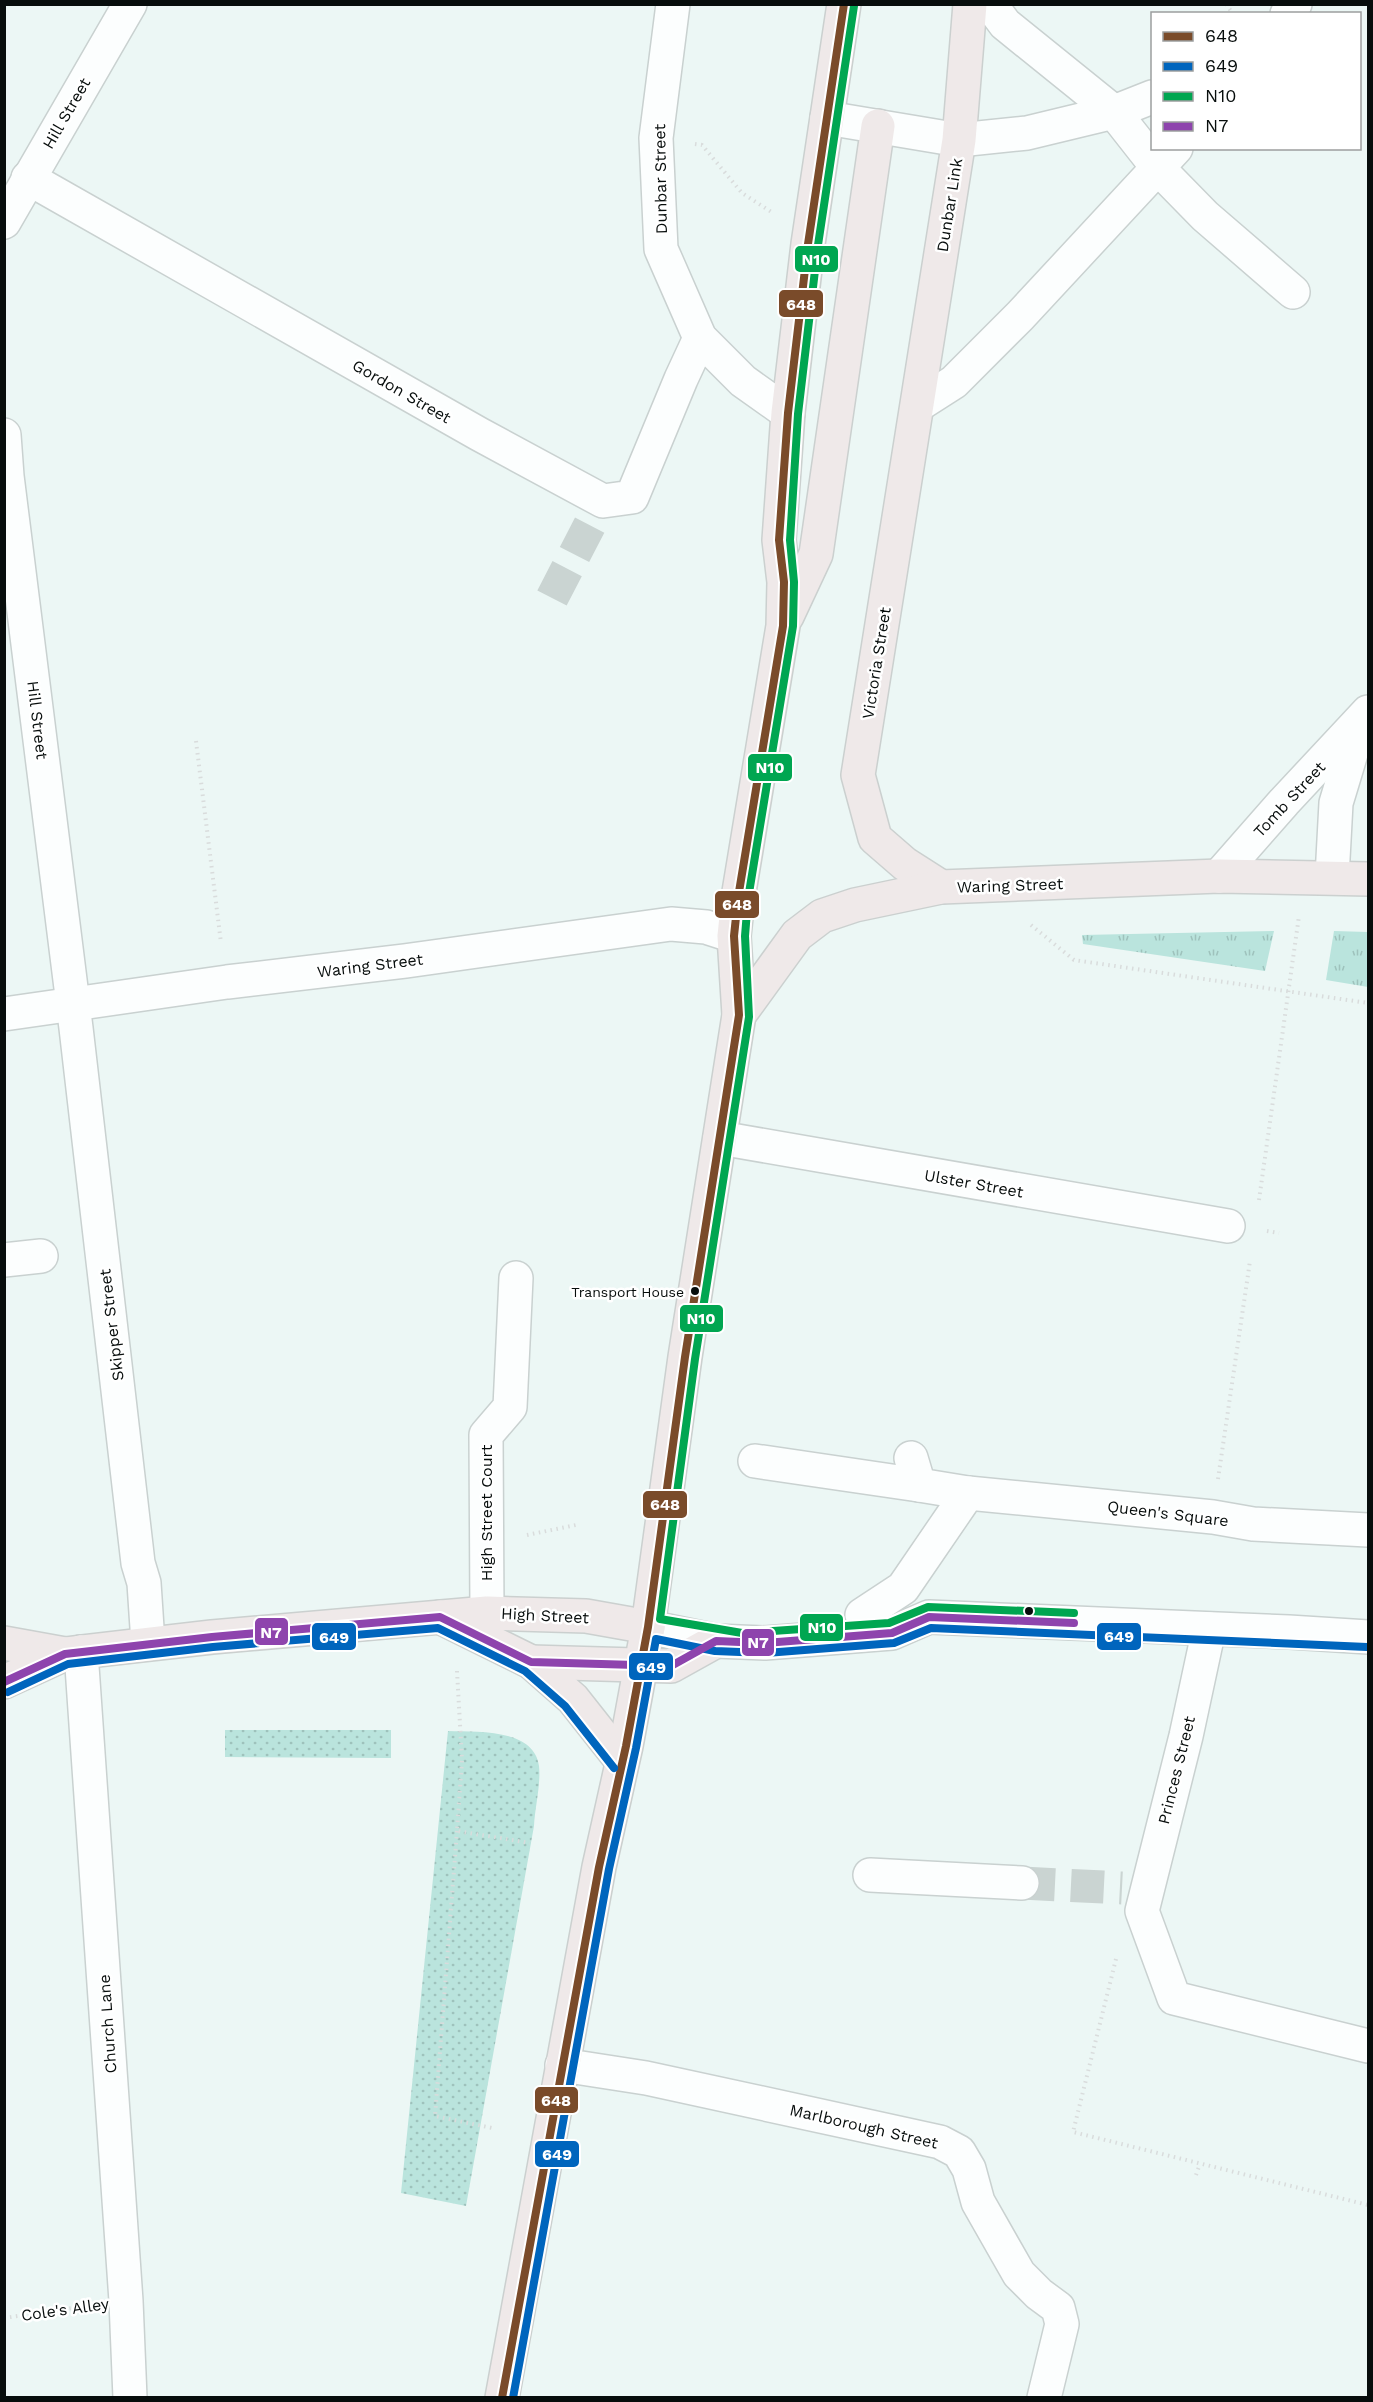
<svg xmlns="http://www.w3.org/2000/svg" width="1373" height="2402" viewBox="0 0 1373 2402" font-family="'Work Sans',sans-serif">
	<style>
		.grass { fill: url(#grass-tufts) }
		.park { fill: url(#park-dots) }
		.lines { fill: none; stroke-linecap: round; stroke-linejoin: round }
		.minor-tunnel { stroke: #cad4d2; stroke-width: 33; stroke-dasharray: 33 16; stroke-linecap: butt }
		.minor-casing { stroke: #c9d1d0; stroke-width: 36 }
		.major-casing { stroke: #cbd0cf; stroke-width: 36 }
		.path { stroke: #d9dcdc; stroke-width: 4; stroke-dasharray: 1.5 4.5; stroke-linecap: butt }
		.minor { stroke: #fcfefe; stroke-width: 33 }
		.major { stroke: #efe9e9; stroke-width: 33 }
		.bus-1-casing { stroke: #fff; stroke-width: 12 }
		.bus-2-casing { stroke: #fff; stroke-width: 12 }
		.bus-3-casing { stroke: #fff; stroke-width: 12 }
		.bus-4-casing { stroke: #fff; stroke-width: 12 }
		.bus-1 { stroke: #7a4b2a; stroke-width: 8 }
		.bus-2 { stroke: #0065bd; stroke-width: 8 }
		.bus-3 { stroke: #00a651; stroke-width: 8 }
		.bus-4 { stroke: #8e44ad; stroke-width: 8 }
		.bus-dot { fill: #070d0c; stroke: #fff; stroke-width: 2 }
		.labels { text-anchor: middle; stroke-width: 5; stroke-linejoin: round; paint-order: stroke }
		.bus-label { font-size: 14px; fill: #070d0c; stroke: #fff; text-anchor: end }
		.street-label { font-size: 16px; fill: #070d0c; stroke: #fff }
		.line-badge { stroke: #fff; stroke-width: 2 }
		.badge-label { font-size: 16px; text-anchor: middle; font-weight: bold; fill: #fff }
	</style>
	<defs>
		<pattern id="grass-tufts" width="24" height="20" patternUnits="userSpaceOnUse" patternTransform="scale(1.5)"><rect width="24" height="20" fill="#bae4dd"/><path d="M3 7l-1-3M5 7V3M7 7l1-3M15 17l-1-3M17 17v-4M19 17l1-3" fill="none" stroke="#9ec2bc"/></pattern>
		<pattern id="park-dots" width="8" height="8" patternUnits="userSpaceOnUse" patternTransform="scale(1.5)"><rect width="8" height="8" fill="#bae4dd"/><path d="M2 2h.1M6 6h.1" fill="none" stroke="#9ec2bc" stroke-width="1.8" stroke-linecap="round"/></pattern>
	</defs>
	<rect width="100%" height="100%" fill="#ecf7f5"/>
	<g class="grass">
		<path d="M 1274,931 L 1265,971 L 1083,944 L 1082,935 Z"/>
		<path d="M 1334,931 L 1368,932 L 1368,987 L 1326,980 Z"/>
	</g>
	<g class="park">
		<path d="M 225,1730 L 391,1730 L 391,1758 L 225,1757 Z"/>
		<path d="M 448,1731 C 476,1732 534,1728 539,1766 C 541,1784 535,1807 534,1826 L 466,2206 L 401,2193 Z"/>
	</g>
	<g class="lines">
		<g class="minor-tunnel">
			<path d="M 552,598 L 597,511"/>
			<path d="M 1022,1883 L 1122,1888"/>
		</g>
		<g class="minor-casing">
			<g id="minor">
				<path d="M 673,4 L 656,138 L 661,249 L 700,338 L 743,381 L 788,413"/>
				<path d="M 990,4 L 1005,24 L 1114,112 L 1158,168 L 1205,216 L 1293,292"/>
				<path d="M 1287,14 L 1295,4"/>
				<path d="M 827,118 L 959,140 L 1027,133 L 1114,112 L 1152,97"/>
				<path d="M 28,178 L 479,434 L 603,501 L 632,497 L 681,379 L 700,338"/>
				<path d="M 4,222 L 130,4"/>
				<path d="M 918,405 L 954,382 L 1020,316 L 1176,148"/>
				<path d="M 4,435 L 7,476 L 76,1028 L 138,1563 L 144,1583 L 148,1643"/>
				<path d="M 1219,876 L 1284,802 L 1368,712"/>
				<path d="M 1332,877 L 1336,803 L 1359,727"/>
				<path d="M 4,1014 L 227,982 L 405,961 L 671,924 L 706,927 L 734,936"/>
				<path d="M 720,1138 L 1228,1226"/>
				<path d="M 4,1260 L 41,1256"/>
				<path d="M 911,1458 L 919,1485 L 968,1493 L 1213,1517 L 1253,1524 L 1368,1530"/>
				<path d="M 755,1461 L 919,1485"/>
				<path d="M 487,1613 L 486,1435 L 510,1407 L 516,1278"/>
				<path d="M 862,1615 L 903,1588 L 968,1493"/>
				<path d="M 648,1627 L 716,1641 L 765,1643 L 892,1633 L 929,1617 L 1289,1632 L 1368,1637"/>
				<path d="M 1209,1629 L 1186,1736 L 1142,1911 L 1174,1998 L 1368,2046"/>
				<path d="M 81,1652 L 126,2301 L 130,2398"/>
				<path d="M 870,1875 L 1022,1883"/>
				<path d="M 562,2065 L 646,2078 L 940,2142 L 959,2152 L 969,2169 L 978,2202 L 1019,2274 L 1039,2294 L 1058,2308 L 1062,2324 L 1044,2398"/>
			</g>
		</g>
		<g class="major-casing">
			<g id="major">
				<path d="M 787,616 L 816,554 L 878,126"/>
				<path d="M 941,887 L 905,864 L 875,838 L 858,775 L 959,140 L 970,4"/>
				<path d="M 739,1015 L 797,935 L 822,916 L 855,905 L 941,887 L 1219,876 L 1368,879"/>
				<path d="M 440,1617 L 531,1662 L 573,1699 L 622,1761"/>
				<path d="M 4,1643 L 65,1654"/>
				<path d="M 531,1662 L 671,1666 L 716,1641"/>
				<path d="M 4,1682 L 65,1654 L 81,1652 L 212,1637 L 487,1613 L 586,1616 L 648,1627"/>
				<path d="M 502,2398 L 599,1867 L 626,1746 L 648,1627 L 685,1357 L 739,1015 L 734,936 L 738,898 L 783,626 L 784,582 L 779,540 L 788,413 L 808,244 L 844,4"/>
			</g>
		</g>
		<g class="path">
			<path d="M 1226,4 L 1233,14"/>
			<path d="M 695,144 L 702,145 L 742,193 L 773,213"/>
			<path d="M 196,741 L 221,943"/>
			<path d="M 1031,925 L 1074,960 L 1368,1003"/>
			<path d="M 1259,1200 L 1299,916"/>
			<path d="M 1267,1231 L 1279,1233"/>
			<path d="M 1218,1479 L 1250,1261"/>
			<path d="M 527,1535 L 576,1525"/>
			<path d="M 457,1671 L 462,1760 L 457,1831 L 530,1843"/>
			<path d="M 457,1831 L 435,2116 L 492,2128"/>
			<path d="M 1116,1959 L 1073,2132 L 1368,2205"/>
			<path d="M 1196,2175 L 1200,2164"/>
			<path d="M 4,2318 L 86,2306"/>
		</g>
		<use href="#minor" class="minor"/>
		<use href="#major" class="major"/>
		<g class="bus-1-casing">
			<path id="bus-1" d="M 502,2398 L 599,1867 L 626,1746 L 648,1627 L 685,1357 L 739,1015 L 734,936 L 738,898 L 783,626 L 784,582 L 779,540 L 788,413 L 808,244 L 844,4"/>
		</g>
		<g class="bus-2-casing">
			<g id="bus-2">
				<path d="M 8,1692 L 68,1664 L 213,1647 L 438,1628 L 525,1671 L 565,1706 L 614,1768"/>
				<path d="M 513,2398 L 609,1869 L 636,1748 L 656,1639 L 715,1651 L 766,1653 L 894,1643 L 931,1628 L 1367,1647"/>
			</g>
		</g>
		<g class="bus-3-casing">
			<path id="bus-3" d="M 854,6 L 818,245 L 798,414 L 790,540 L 794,582 L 793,626 L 748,899 L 745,936 L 749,1017 L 695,1359 L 660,1619 L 742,1633 L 889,1623 L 928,1607 L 1074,1613"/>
		</g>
		<g class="bus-4-casing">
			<path id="bus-4" d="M 4,1682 L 65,1654 L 212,1637 L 440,1617 L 531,1662 L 671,1666 L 716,1641 L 765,1643 L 892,1633 L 929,1617 L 1074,1623"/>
		</g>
		<use href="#bus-1" class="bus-1"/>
		<use href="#bus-2" class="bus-2"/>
		<use href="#bus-3" class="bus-3"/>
		<use href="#bus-4" class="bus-4"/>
	</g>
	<g class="bus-dot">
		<circle cx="695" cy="1291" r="5"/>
		<circle cx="1029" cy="1611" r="5"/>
	</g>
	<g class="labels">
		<g class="bus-label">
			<text x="684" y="1297">Transport House</text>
		</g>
		<g class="street-label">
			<text transform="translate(66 113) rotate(-60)" y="6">Hill Street</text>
			<text transform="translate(660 179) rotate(-91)" y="6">Dunbar Street</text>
			<text transform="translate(949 205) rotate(-81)" y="6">Dunbar Link</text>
			<text transform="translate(402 391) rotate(30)" y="6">Gordon Street</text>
			<text transform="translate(876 663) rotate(-81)" y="6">Victoria Street</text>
			<text transform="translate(38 720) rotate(83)" y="6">Hill Street</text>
			<text transform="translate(1289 799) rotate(-47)" y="6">Tomb Street</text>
			<text transform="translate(1010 885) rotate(-2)" y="6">Waring Street</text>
			<text transform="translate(370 965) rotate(-7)" y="6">Waring Street</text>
			<text transform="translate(974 1183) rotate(10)" y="6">Ulster Street</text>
			<text transform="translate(111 1325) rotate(-97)" y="6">Skipper Street</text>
			<text transform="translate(486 1513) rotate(-90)" y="6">High Street Court</text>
			<text transform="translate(1168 1513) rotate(7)" y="6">Queen's Square</text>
			<text transform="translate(545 1615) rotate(3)" y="6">High Street</text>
			<text transform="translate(1176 1770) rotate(-76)" y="6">Princes Street</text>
			<text transform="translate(107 2024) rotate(-94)" y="6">Church Lane</text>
			<text transform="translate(864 2126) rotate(13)" y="6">Marlborough Street</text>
			<text transform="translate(65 2309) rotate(-8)" y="6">Cole's Alley</text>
		</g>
	</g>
	<g class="line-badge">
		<rect x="794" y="245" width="45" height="28" rx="6" fill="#00a651"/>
		<rect x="778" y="289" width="46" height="29" rx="6" fill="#7a4b2a"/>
		<rect x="747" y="753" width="46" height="29" rx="6" fill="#00a651"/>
		<rect x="714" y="890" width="46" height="29" rx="6" fill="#7a4b2a"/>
		<rect x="679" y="1304" width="45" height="29" rx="6" fill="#00a651"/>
		<rect x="642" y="1490" width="46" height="29" rx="6" fill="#7a4b2a"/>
		<rect x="799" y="1613" width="45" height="29" rx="6" fill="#00a651"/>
		<rect x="254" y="1617" width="35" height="29" rx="6" fill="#8e44ad"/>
		<rect x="1096" y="1622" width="46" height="29" rx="6" fill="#0065bd"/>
		<rect x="311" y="1622" width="46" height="29" rx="6" fill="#0065bd"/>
		<rect x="741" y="1628" width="34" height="29" rx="6" fill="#8e44ad"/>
		<rect x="628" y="1652" width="46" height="29" rx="6" fill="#0065bd"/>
		<rect x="534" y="2086" width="45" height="28" rx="6" fill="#7a4b2a"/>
		<rect x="534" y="2140" width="46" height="28" rx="6" fill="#0065bd"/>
	</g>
	<g class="badge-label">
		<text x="816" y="265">N10</text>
		<text x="801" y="310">648</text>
		<text x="770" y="773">N10</text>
		<text x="737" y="910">648</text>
		<text x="701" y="1324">N10</text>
		<text x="665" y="1510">648</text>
		<text x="822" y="1633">N10</text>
		<text x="271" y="1638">N7</text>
		<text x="1119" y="1642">649</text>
		<text x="334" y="1643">649</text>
		<text x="758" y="1648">N7</text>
		<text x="651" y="1673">649</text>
		<text x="556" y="2106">648</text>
		<text x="557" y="2160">649</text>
	</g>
	<rect width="1373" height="2402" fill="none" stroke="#070d0c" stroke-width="12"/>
	<rect x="1151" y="12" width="210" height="138" fill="#ffffff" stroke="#9c9e9e" stroke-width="1.5"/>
	<rect x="1163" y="32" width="30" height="9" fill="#7a4b2a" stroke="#9c9e9e" stroke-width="1.5"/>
	<text x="1205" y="42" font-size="18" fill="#070d0c">648</text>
	<rect x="1163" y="62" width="30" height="9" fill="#0065bd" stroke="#9c9e9e" stroke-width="1.5"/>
	<text x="1205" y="72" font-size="18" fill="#070d0c">649</text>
	<rect x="1163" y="92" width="30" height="9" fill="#00a651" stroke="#9c9e9e" stroke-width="1.5"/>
	<text x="1205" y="102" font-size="18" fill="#070d0c">N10</text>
	<rect x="1163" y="122" width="30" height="9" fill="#8e44ad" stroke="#9c9e9e" stroke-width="1.5"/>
	<text x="1205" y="132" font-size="18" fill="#070d0c">N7</text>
</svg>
